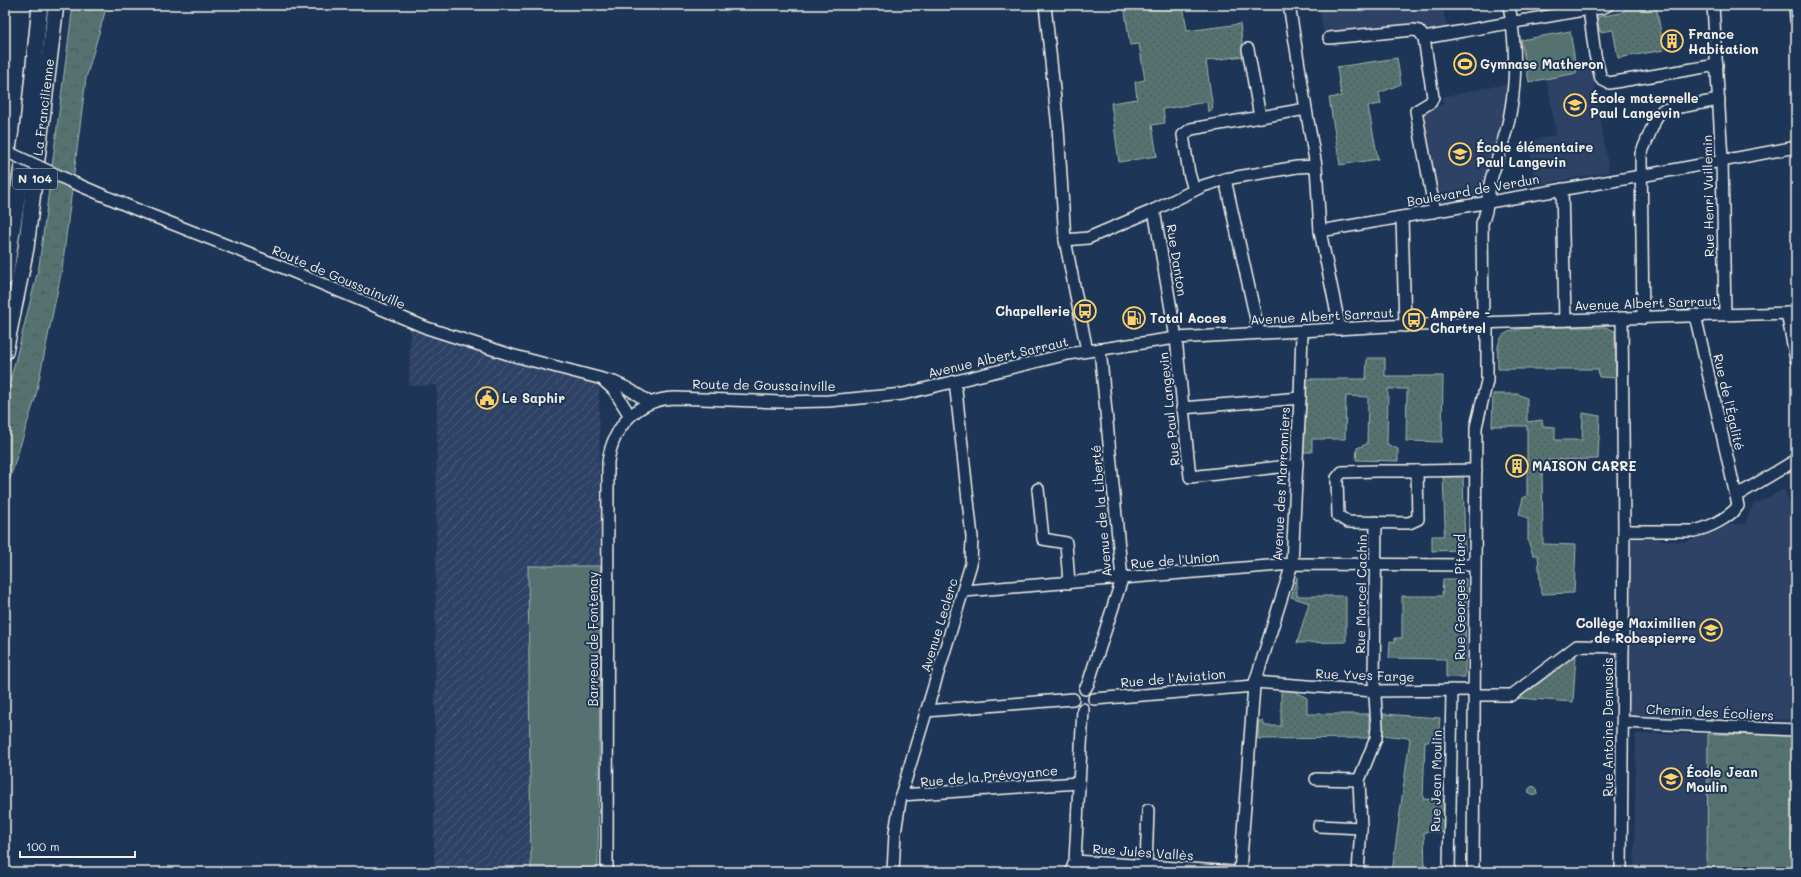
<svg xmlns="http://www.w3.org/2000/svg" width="1801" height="877" viewBox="0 0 1801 877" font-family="Mali,sans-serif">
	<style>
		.built { fill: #2e4265 }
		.industrial { fill: url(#industrial-furrows) }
		.grass { fill: #55726f; stroke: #a4b2ac }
		.forest { fill: url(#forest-crowns); stroke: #a4b2ac }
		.park { fill: url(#park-tufts); stroke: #a4b2ac }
		.garden { fill: url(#garden-dots); stroke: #a4b2ac }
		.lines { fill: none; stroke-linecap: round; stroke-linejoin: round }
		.minor-casing { stroke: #f4f1e8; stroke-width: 14 }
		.highway-casing { stroke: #f4f1e8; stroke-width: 18 }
		.minor { stroke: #1d3557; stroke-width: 11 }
		.highway { stroke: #1d3557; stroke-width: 15 }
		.minor-bridge-casing { stroke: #f4f1e8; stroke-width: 14; stroke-linecap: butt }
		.minor-bridge { stroke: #1d3557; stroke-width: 11 }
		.labels { text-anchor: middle; stroke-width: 4; stroke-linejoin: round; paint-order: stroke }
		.shield { fill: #1d3557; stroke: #b4b9bc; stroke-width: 1 }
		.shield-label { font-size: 12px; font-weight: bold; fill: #f4f1e8 }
		.poi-label { font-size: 13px; font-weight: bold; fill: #f4f1e8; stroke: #1d3557; text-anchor: start }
		.street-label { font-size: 13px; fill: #f4f1e8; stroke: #1d3557 }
	</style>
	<defs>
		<pattern id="industrial-furrows" width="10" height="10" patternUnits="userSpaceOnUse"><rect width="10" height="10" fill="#2e4265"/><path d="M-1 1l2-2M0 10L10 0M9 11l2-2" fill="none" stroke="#4d5e7b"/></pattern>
		<pattern id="forest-crowns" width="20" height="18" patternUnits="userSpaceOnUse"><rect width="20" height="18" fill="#55726f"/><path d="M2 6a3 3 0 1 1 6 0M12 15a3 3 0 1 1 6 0" fill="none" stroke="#4e5b58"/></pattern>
		<pattern id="park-tufts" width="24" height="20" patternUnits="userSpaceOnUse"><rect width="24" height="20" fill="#55726f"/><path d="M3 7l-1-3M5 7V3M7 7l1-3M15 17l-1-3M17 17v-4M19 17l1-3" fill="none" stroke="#4e5b58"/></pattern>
		<pattern id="garden-dots" width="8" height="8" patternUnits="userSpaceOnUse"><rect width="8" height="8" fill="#55726f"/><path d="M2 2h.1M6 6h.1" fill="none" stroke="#4e5b58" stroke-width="1.8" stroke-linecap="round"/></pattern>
	</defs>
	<rect width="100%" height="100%" fill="#1d3557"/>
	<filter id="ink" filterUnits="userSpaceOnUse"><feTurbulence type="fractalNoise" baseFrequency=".025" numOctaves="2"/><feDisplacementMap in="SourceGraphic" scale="8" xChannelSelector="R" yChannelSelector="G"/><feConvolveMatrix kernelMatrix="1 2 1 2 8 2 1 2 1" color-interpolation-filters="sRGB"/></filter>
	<g filter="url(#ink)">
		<g class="built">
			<path d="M 1319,5 L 1442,5 L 1447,29 L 1426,33 L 1375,30 L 1324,34 Z"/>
			<path d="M 1592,65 L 1609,172 L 1535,185 L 1529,141 L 1556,135 L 1546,74 Z"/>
			<path d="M 1511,83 L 1481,198 L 1438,206 L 1419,110 L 1443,105 L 1442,97 Z"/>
			<path d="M 1784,489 L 1796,518 L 1796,720 L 1626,716 L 1626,544 L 1632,538 L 1654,537 L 1661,540 L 1685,542 L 1731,524 L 1745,524 L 1753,505 Z"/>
			<path d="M 1636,734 L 1708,734 L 1707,872 L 1634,872 Z"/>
		</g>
		<path class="industrial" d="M 410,322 L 602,380 L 599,391 L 601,566 L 528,566 L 531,872 L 453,872 L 434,867 L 437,385 L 409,386 Z"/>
		<g class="grass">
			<path d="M 1570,31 L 1577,73 L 1529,82 L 1521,40 Z"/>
			<path d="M 528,566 L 601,566 L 598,868 L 590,872 L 531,872 Z"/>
		</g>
		<path class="forest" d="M 73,5 L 107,5 L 86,78 L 62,269 L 35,399 L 5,494 L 5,402 L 39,266 Z"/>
		<g class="park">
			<path d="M 1708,734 L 1796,735 L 1796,872 L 1707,872 Z"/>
			<circle cx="1533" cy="791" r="4.5"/>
		</g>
		<g class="garden">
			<path d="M 1124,5 L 1183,5 L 1187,31 L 1240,24 L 1244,56 L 1206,61 L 1213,109 L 1208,112 L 1207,102 L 1163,109 L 1165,123 L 1152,125 L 1157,156 L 1119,162 L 1111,103 L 1137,99 L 1135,82 L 1145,80 L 1139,44 L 1130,45 Z"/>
			<path d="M 1631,5 L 1656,5 L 1664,50 L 1618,58 L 1613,30 L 1600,32 L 1597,17 L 1621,13 Z"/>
			<path d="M 1397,58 L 1401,84 L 1379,93 L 1381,104 L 1368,106 L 1378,159 L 1340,165 L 1329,98 L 1341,96 L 1337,67 Z"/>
			<path d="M 1555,327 L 1605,327 L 1615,331 L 1616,378 L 1599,377 L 1598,369 L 1498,369 C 1498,360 1496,346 1501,338 C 1507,326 1542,328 1555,327 Z"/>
			<path d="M 1367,358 L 1385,358 L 1385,376 L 1443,376 L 1442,442 L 1406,441 L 1407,389 L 1388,389 L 1387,444 L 1398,449 L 1398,461 L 1356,460 L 1357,448 L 1367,444 L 1368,397 L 1346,396 L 1345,439 L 1312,439 L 1312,452 L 1303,452 L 1304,379 L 1366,379 Z"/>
			<path d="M 1493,394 L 1518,394 L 1527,398 L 1527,422 L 1542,420 L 1543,426 L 1555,427 L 1555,440 L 1582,440 L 1583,413 L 1600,416 L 1598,459 L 1548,460 L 1550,466 L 1542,467 L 1543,544 L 1576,545 L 1574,593 L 1541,594 L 1538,555 L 1533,555 L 1528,541 L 1528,519 L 1519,514 L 1523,498 L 1527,496 L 1527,426 L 1492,426 Z"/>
			<path d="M 1443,476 L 1463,476 L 1465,550 L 1432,551 L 1432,536 L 1443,536 L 1445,526 Z"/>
			<path d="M 1297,577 L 1297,596 L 1346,596 L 1346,642 L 1297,643 L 1309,603 L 1291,597 Z"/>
			<path d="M 1443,579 L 1466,579 L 1465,677 L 1446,677 L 1446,659 L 1389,658 L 1390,641 L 1395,642 L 1395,638 L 1402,638 L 1402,596 L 1442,596 Z"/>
			<path d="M 1576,655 L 1573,702 L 1518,698 L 1572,656 Z"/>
			<path d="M 1284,688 L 1290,689 L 1307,698 L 1307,714 L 1369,714 L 1369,738 L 1258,739 L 1258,721 L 1263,721 L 1265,726 L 1281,726 L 1281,691 Z"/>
			<path d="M 1383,714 L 1440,718 L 1439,729 L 1443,730 L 1443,742 L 1425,741 L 1423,799 L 1444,800 L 1443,810 L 1438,816 L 1446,824 L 1446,832 L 1424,832 L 1425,872 L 1392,872 L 1410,738 L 1381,735 Z"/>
		</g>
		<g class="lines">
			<g class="minor-casing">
				<g id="minor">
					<path d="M 1045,5 L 1058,128 L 1065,240 L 1087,351"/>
					<path d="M 1289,5 L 1306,109"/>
					<path d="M 1713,5 L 1722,160 L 1725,314"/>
					<path d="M 1795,5 L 1796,20"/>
					<path d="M 1589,9 L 1602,8 L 1608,5"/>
					<path d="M 1329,38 L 1413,30 L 1419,31 L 1424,38 L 1433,97 L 1431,102 L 1416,111 L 1434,207 L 1433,212"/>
					<path d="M 1424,38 L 1589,9 L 1595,55 L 1601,79 L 1609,83 L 1717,65"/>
					<path d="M 1248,49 L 1260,117"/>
					<path d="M 1225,179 L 1259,333"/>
					<path d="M 72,182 L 140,211 L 284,268 L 427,328 L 511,355 L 614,382 L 627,388 L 649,402"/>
					<path d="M 1562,189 L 1565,320"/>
					<path d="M 1194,190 L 1189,173 L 1183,135 L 1191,129 L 1306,109 L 1316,166 L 1320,231 L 1340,329"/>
					<path d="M 1154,210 L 1176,338 L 1190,477 L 1297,465"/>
					<path d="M 1402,217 L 1405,326"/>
					<path d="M 1320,231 L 1641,176 L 1796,147"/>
					<path d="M 1065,240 L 1088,238 L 1154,210 L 1203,186 L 1225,179 L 1297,167 L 1316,166"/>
					<path d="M 1787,313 L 1796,360"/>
					<path d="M 1695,315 L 1736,496"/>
					<path d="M 1643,318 L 1641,154 L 1657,116 L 1663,110 L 1719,100"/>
					<path d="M 1483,323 L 1482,223 C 1490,206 1487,192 1492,176 C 1499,153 1508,131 1511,108 C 1517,74 1515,38 1509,5"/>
					<path d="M 604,381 L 614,390 L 630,416"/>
					<path d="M 1182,408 L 1300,398"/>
					<path d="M 1377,471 L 1417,471 L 1418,519 L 1409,523 L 1348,522 L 1338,516 L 1337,478 L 1342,472 Z"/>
					<path d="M 1417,471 L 1476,470"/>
					<path d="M 1038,489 L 1043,539 L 1066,543 L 1069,583"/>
					<path d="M 1624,531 L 1694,531 C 1708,528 1729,518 1738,506 L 1736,496 L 1796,460"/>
					<path d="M 964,591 L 1292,564 L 1474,565"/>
					<path d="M 1255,682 L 1374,691 L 1474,690"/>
					<path d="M 1085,689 L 1088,684 L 1122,579 L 1100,349"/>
					<path d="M 1475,695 L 1512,695 L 1577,646 L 1623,647"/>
					<path d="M 1094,699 L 1254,686"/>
					<path d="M 926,711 L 1073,699"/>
					<path d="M 1623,722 L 1796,730"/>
					<path d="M 1316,779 L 1359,780"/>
					<path d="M 901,795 L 1079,783"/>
					<path d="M 1319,826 L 1361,828"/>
					<path d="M 1075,861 L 1234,872"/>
					<path d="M 1146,866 L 1148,810"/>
					<path d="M 607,872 L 608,462 C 613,426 638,399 675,398 L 780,402 L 829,401 L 903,394 L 1068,354 L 1176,338 L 1389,326 L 1716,315 L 1796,313"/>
					<path d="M 893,872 L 895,833 L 901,795 L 971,564 L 972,537 L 955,381"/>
					<path d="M 1071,872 L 1075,861 L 1083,709"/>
					<path d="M 1240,872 L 1254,686 L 1292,564 L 1300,398 L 1302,331"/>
					<path d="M 1358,872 L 1361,828 L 1359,780 L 1376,738 L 1377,727 L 1374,680 L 1376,522"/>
					<path d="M 1449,872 L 1452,690"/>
					<path d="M 1473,872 L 1476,427 L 1487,381 L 1487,323"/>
					<path d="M 1621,872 L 1624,531 L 1622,318"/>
				</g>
			</g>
			<g class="highway-casing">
				<g id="highway">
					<path d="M 5,278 L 27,134 L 40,5"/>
					<path id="s1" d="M 5,352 L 26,248 L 56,5"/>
				</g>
			</g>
			<use href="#minor" class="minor"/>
			<use href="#highway" class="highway"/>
			<g class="minor-bridge-casing">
				<path id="minor-bridge" d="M 12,154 L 72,182"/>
			</g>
			<use href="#minor-bridge" class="minor-bridge"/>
		</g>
	</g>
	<defs>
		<g id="building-ring" transform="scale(1.15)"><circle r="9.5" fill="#1d3557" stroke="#ffd166" stroke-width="1.5"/><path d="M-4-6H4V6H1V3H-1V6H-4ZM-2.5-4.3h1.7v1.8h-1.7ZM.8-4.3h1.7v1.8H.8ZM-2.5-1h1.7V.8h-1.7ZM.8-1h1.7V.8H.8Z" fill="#ffd166"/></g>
		<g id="stadium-ring" transform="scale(1.15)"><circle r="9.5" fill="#1d3557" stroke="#ffd166" stroke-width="1.5"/><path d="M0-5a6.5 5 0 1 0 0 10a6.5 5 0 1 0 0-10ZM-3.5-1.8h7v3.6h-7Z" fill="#ffd166"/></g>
		<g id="school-ring" transform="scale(1.15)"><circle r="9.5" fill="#1d3557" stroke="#ffd166" stroke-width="1.5"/><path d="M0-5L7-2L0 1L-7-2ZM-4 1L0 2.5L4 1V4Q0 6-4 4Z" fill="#ffd166"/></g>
		<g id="bus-ring" transform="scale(1.15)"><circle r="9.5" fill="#1d3557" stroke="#ffd166" stroke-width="1.5"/><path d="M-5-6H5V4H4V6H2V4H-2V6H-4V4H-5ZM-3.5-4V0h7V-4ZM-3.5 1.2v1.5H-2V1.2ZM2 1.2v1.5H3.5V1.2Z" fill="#ffd166"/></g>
		<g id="fuel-ring" transform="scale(1.15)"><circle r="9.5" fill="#1d3557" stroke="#ffd166" stroke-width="1.5"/><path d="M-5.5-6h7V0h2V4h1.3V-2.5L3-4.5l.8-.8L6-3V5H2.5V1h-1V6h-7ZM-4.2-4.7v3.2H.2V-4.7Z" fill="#ffd166"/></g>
		<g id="civic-ring" transform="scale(1.15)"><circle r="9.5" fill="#1d3557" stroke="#ffd166" stroke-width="1.5"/><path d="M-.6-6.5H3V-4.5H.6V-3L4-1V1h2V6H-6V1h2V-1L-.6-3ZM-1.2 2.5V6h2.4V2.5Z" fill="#ffd166"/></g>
	</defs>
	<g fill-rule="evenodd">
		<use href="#building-ring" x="1672" y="41"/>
		<use href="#stadium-ring" x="1465" y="64"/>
		<use href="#school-ring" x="1575" y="105"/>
		<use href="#school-ring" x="1460" y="154"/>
		<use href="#bus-ring" x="1085" y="311"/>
		<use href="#fuel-ring" x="1134" y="318"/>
		<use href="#bus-ring" x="1414" y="320"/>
		<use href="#civic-ring" x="487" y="398"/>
		<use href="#building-ring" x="1517" y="466"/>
		<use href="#school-ring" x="1711" y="630"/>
		<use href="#school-ring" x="1671" y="779"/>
	</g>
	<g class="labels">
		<rect class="shield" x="13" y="169" width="44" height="20" rx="3"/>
		<g class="shield-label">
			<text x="35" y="183">N 104</text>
		</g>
		<g class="poi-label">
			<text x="1688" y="39">France<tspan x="1688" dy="15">Habitation</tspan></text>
			<text x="1480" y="69">Gymnase Matheron</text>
			<text x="1590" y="103">École maternelle<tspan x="1590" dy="15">Paul Langevin</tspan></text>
			<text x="1476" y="152">École élémentaire<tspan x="1476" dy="15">Paul Langevin</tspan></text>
			<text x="1070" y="316" text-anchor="end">Chapellerie</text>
			<text x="1430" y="318">Ampère -<tspan x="1430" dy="15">Chartrel</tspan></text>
			<text x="1150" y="323">Total Acces</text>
			<text x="502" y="403">Le Saphir</text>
			<text x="1532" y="471">MAISON CARRE</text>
			<text x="1696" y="628" text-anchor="end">Collège Maximilien<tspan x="1696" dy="15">de Robespierre</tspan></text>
			<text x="1686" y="777">École Jean<tspan x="1686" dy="15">Moulin</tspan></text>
		</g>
		<g class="street-label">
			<text dy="5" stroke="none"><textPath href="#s1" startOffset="248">La Francilienne</textPath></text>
			<text transform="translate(1473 190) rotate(-10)" y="5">Boulevard de Verdun</text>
			<text transform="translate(1708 196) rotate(-91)" y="5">Rue Henri Vuillemin</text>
			<text transform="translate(1177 260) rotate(81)" y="5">Rue Danton</text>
			<text transform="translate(339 277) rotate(23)" y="5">Route de Goussainville</text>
			<text transform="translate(1646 303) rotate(-2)" y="5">Avenue Albert Sarraut</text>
			<text transform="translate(1322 316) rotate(-3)" y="5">Avenue Albert Sarraut</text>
			<text transform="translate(998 357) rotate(-13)" y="5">Avenue Albert Sarraut</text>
			<text transform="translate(764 385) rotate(1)" y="5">Route de Goussainville</text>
			<text transform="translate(1729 402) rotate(77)" y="5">Rue de l'Égalité</text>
			<text transform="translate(1169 409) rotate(-96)" y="5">Rue Paul Langevin</text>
			<text transform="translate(1281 484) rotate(-87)" y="5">Avenue des Marronniers</text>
			<text transform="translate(1101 511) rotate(-95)" y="5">Avenue de la Liberté</text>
			<text transform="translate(1175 560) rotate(-5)" y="5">Rue de l'Union</text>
			<text transform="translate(1361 594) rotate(-89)" y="5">Rue Marcel Cachin</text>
			<text transform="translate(1460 597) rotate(-90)" y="5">Rue Georges Pitard</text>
			<text transform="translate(939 625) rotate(-73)" y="5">Avenue Leclerc</text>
			<text transform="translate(593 639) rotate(-90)" y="5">Barreau de Fontenay</text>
			<text transform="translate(1365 675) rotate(2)" y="5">Rue Yves Farge</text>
			<text transform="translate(1173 678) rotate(-5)" y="5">Rue de l'Aviation</text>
			<text transform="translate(1710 712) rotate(3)" y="5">Chemin des Écoliers</text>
			<text transform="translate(1608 727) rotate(-90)" y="5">Rue Antoine Demusois</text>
			<text transform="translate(989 776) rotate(-5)" y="5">Rue de la Prévoyance</text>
			<text transform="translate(1436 781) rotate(-89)" y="5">Rue Jean Moulin</text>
			<text transform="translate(1143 852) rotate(4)" y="5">Rue Jules Vallès</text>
		</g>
	</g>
	<rect width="1801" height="877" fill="none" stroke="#1d3557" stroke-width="20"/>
	<rect x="10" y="10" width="1781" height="857" fill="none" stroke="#f4f1e8" stroke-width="1.5" filter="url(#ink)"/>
	<path d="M20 851v6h115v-6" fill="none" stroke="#f4f1e8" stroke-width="2"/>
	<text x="26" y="851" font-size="12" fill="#f4f1e8" stroke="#1d3557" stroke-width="3" paint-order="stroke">100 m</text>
</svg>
